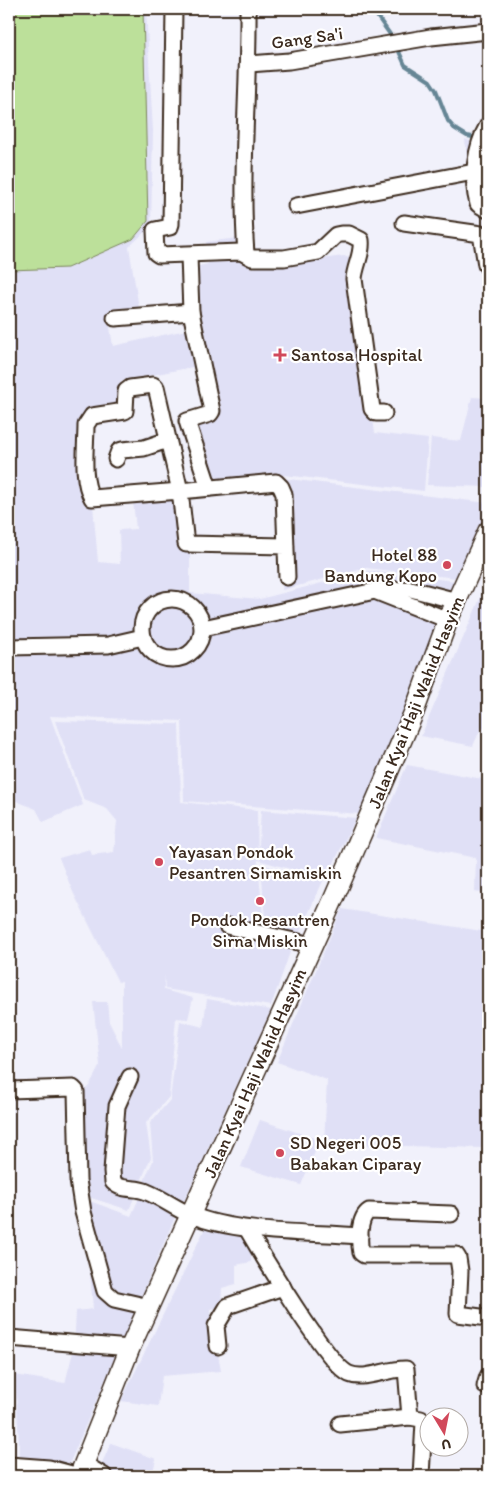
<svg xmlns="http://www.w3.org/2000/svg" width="497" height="1485" viewBox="0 0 497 1485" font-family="Itim,sans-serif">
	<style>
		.built { fill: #e0e0f6 }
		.green { fill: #bce09a; stroke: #7c855c }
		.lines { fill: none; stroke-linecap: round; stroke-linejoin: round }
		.stream { stroke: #668695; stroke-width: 4 }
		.minor-casing { stroke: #3b2a1e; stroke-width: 19 }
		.major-casing { stroke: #3b2a1e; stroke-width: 22 }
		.minor { stroke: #fff; stroke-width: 15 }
		.major { stroke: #fff; stroke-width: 19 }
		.poi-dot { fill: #d1495b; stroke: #fff; stroke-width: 2 }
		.labels { text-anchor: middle; stroke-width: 4.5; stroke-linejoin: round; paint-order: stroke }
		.street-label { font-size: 18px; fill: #3b2a1e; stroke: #fff }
		.poi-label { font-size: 18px; fill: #3b2a1e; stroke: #fff; text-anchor: start }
	</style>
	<rect width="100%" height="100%" fill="#f1f1fb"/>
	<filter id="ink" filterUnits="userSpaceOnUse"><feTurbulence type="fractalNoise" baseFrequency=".02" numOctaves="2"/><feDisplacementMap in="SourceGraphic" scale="10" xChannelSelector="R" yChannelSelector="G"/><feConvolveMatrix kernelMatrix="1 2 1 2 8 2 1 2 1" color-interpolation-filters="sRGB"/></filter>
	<g filter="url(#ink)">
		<g class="built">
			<path d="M 9,9 L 146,9 L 153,131 L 151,226 L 129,247 L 140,314 L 109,321 L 113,346 L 186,330 L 193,367 L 121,381 L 122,407 L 85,415 L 98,562 L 120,564 L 119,530 L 136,529 L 133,501 L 190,493 L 190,593 L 260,599 L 368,571 L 464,582 L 360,814 L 184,801 L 182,721 L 50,716 L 83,805 L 43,822 L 36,809 L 9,798 Z"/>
			<path d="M 465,139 L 488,149 L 488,212 L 472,206 Z"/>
			<path d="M 246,237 L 251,268 L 344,256 L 349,258 L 375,433 L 428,439 L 424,491 L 275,474 L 209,489 L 194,424 L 217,415 L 198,366 L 195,267 L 208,264 L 206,242 Z"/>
			<path d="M 472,397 L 488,398 L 488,487 L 427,485 L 431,438 L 461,441 Z"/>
			<path d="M 280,478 L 488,503 L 488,521 L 466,579 L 366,568 L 282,590 L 288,549 Z"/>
			<path d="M 488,580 L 488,729 L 481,728 L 473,746 L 421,736 Z"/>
			<path d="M 55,721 L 179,724 L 181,802 L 257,810 L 258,865 L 265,936 L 294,941 L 271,1006 L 165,989 L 165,975 L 164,990 L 193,998 L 188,1019 L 176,1018 L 169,1097 L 146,1123 L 151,1157 L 129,1210 L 82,1195 L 80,1094 L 89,1086 L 100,1065 L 93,1002 L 107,1002 L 109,1022 L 122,1048 L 122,981 L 165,970 L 118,982 L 73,892 L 59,858 L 90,849 L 92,855 L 114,852 L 117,821 L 107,809 L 84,800 Z"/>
			<path d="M 407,765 L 488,780 L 488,894 L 475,892 L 476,858 L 376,838 Z"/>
			<path d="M 261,810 L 356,818 L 326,879 L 258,860 Z"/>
			<path d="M 261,864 L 323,881 L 297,938 L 266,931 Z"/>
			<path d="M 342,909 L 488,932 L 488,1242 L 485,1148 L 324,1144 L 327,1080 L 277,1062 Z"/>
			<path d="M 207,999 L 271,1010 L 182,1205 L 144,1181 L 153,1161 L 150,1123 L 170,1100 L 180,1021 L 203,1027 Z"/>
			<path d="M 260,1120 L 320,1140 L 301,1185 L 241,1167 Z"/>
			<path d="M 144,1187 L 178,1210 L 64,1476 L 21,1476 L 15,1375 L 65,1383 L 74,1348 L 76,1311 L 93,1309 L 84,1199 L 131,1216 Z"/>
			<path d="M 209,1220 L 248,1239 L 251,1253 L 251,1262 L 236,1265 L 236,1284 L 222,1288 L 221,1307 L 210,1309 L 221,1371 L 162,1376 L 158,1406 L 121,1401 Z"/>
			<path d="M 111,1443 L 156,1459 L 152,1476 L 96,1476 Z"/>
		</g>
		<path class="green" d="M 9,9 L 143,9 L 148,221 L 133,239 L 67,268 L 9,270 Z"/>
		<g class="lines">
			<g class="stream">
				<path d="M 372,9 L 394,40"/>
				<path d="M 397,47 L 405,65 L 430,81 L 436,90 L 448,121 L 454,128 L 467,136 L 479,138"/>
			</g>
			<g class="minor-casing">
				<g id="minor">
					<path d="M 174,9 L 171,224 L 170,227 L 155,230 L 156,253 L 159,255 L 241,252 L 252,258 L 284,258 L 318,252 L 336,235 L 341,234 L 349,234 L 361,240 C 363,254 355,265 354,279 L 372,409 L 376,413 L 384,413"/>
					<path d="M 249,64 L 289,61 L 431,37 L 488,31"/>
					<path d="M 488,125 C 475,147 471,180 478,204 L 488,210"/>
					<path d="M 296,206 L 474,172"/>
					<path d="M 404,223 L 481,234 L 486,265 L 488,267"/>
					<path d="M 246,254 C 240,173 249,90 248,9"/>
					<path d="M 189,256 L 191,312 L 212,411 L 210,414 L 187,421 L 209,488"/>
					<path d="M 115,318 L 191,312"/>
					<path d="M 116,459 L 119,451 L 122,450 L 144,448 L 168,440"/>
					<path d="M 286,546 L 186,544 L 180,491 L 92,498 C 81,479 86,447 86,425 L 92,416 L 125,411 L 126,391 L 130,388 L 153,385 L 156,387 L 180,491 L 276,482 L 281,487 L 284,494 L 287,577"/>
					<path d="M 377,592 L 448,620"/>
					<circle cx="172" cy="629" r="30"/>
					<path d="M 203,628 L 375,591 L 411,589 L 457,601"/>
					<path d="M 9,647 L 108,645 L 143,637"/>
					<path d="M 227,926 L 312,945"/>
					<path d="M 130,1077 L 117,1106 L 112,1171 L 113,1182 C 123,1192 135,1186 147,1192 C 162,1198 176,1209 191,1215 C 238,1234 309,1232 360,1236"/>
					<path d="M 9,1090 L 73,1088 L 76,1091 L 78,1180 L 83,1212 L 105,1291 L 114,1299 L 149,1307"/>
					<path d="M 451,1214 L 369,1211 C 358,1218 359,1243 361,1253 L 364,1255 L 456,1255 L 458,1258 L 460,1271 L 458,1314 L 488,1318"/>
					<path d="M 247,1229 C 261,1253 328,1365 349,1374 C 365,1381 388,1368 406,1369 L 410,1417 L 421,1419 L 424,1422 L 421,1476"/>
					<path d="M 9,1338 L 130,1348"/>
					<path d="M 218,1346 L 216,1326 L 228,1306 L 283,1287"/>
					<path d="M 485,1386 L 488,1376"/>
					<path d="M 340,1424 L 410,1417"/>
					<path d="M 84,1464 L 104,1476"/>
					<path d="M 9,1465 L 49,1468 L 79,1476"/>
				</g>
			</g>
			<g class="major-casing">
				<path id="major" d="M 79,1476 L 130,1348 L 334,898 L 414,712 L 448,620 L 488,531"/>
			</g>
			<use href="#minor" class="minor"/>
			<use href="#major" class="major"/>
		</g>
	</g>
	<g class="poi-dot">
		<path d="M277.5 347.5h5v5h5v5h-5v5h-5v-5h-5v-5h5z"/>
		<circle cx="447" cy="565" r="5"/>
		<circle cx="159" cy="862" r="5"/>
		<circle cx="260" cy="901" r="5"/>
		<circle cx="280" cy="1153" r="5"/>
	</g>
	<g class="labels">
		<g class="street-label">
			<text transform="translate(307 38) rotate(-8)" y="6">Gang Sa'i</text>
			<text transform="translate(416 702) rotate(-68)" y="6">Jalan Kyai Haji Wahid Hasyim</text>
			<text transform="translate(255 1073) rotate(-66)" y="6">Jalan Kyai Haji Wahid Hasyim</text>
		</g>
		<g class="poi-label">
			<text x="291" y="361">Santosa Hospital</text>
			<text x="437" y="561" text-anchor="end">Hotel 88<tspan x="437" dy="21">Bandung Kopo</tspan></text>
			<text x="169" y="858">Yayasan Pondok<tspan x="169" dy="21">Pesantren Sirnamiskin</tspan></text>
			<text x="260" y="926" text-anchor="middle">Pondok Pesantren<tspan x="260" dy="21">Sirna Miskin</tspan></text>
			<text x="290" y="1149">SD Negeri 005<tspan x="290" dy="21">Babakan Ciparay</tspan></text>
		</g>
	</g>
	<rect width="497" height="1485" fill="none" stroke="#fff" stroke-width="30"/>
	<rect x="15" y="15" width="467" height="1455" fill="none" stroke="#3b2a1e" stroke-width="2" filter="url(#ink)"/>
	<g transform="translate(444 1432) rotate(170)"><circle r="24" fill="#ffffff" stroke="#b1aaa5"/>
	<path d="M0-4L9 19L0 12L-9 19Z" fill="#d1495b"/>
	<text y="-8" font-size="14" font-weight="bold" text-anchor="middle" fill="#3b2a1e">U</text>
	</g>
</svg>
